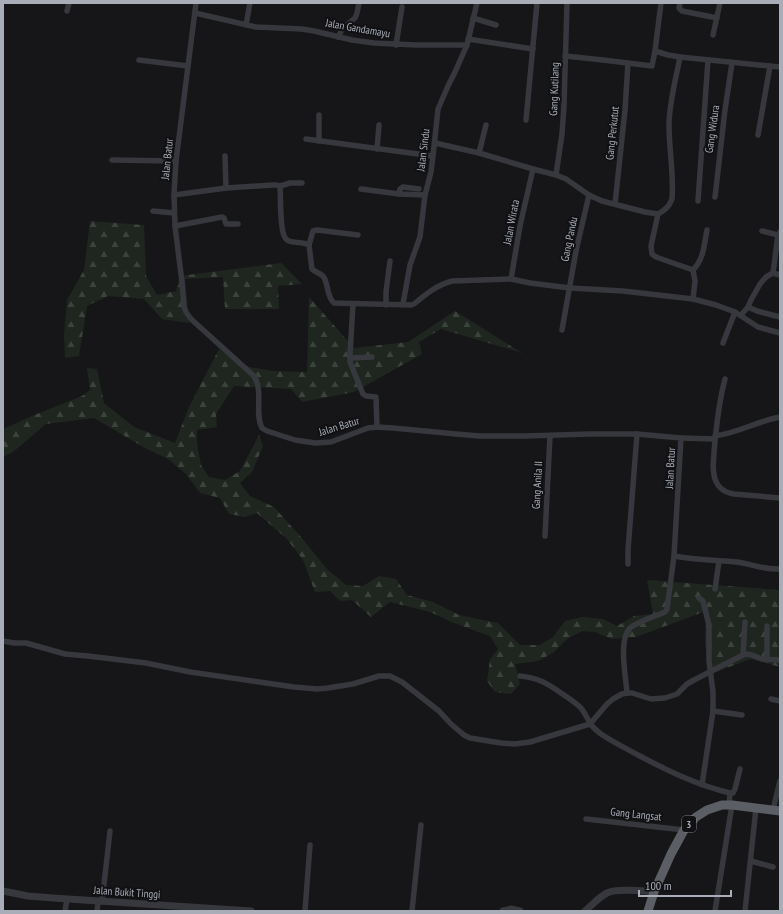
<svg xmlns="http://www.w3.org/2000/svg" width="783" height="914" viewBox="0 0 783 914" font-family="'PT Sans Narrow',sans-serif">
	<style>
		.forest { fill: url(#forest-firs) }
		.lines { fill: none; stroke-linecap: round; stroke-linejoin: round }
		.minor { stroke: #37383d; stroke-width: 5.5 }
		.tertiary { stroke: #37383d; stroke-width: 7 }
		.trunk { stroke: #5b5e65; stroke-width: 9 }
		.labels { text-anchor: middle; stroke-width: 4; stroke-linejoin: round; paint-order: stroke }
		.shield { fill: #111113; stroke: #7b7e86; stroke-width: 1 }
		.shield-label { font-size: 10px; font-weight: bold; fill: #a8adb8 }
		.street-label { font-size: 11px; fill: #a8adb8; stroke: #111113 }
	</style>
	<defs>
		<pattern id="forest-firs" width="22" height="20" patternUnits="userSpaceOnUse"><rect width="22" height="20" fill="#1e261f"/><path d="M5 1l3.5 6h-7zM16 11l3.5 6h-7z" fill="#3c433d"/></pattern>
	</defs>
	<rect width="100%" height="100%" fill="#161618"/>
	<g class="forest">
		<path d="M 90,221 L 144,225 L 146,276 L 157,295 L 176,291 L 180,276 L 281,263 L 302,284 L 278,286 L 279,309 L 225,309 L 223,277 L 185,279 L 189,323 L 162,319 L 144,299 L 108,296 L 87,306 L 79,356 L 65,358 L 64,335 L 67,300 L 84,270 Z"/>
		<path d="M 309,297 L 354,348 L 408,342 L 455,311 L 522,353 L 441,329 L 419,342 L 422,354 L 354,392 L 302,402 L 291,389 L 234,386 L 216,414 L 217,427 L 197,430 L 197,444 L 201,465 L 209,477 L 225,480 L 240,471 L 259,435 L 263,446 L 252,472 L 240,483 L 250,496 L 274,507 L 301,537 L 327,569 L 346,585 L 363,586 L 379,576 L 396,579 L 407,595 L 433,602 L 459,615 L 498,623 L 520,645 L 540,645 L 553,637 L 565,621 L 582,617 L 603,619 L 617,626 L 634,616 L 653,614 L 647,580 L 780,590 L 780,667 L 751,659 L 710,674 L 705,643 L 706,611 L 636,637 L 612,639 L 595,632 L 583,631 L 568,638 L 553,653 L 538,661 L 515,664 L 520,684 L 511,694 L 495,692 L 487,681 L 490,659 L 498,649 L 490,636 L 454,623 L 430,612 L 390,602 L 371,617 L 352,600 L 340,601 L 330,591 L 315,592 L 303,560 L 287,539 L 257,513 L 245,517 L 229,514 L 220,498 L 200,493 L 186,474 L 168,459 L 145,448 L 94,418 L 46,424 L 13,452 L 3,457 L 3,429 L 32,416 L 82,396 L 90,390 L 87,368 L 97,369 L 104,403 L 134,427 L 175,443 L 189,407 L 219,349 L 243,366 L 273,371 L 307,372 Z"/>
	</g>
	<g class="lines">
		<g class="minor">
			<path d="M 196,3 L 176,161 L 174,195 L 175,226 L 182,282 L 184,307 L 186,312 L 191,319 L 254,376 C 264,392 254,413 262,428 L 267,431 L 295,440 L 315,443 L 331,442 L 368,428 L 377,427 L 393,428 L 456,434 L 479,436 L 525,436 L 590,434 L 637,434 L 681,438 L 674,556 C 695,560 716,560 737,562 C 752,564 764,570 780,569"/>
			<path d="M 680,3 L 679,8 L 682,11 L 717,18"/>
			<path d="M 67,11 L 69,3"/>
			<path d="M 195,13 L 256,27 L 302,29 L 314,31 L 352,40 L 374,43 L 416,45 L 467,45"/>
			<path d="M 473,18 L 496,25"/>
			<path d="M 246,25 L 250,3"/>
			<path d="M 713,35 L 720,3"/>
			<path d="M 338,37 L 343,28 L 355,18 L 357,13 L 359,3"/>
			<path d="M 468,39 L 533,49"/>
			<path d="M 396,45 L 402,7"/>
			<path d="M 655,51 L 668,55 L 680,57 L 780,67"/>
			<path d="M 565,56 L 603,60 L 652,66 L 655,51 L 661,3"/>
			<path d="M 139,60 L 188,66"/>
			<path d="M 526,120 L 537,3"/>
			<path d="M 758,135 L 770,66"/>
			<path d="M 306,139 L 433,156"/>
			<path d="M 319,141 L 319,115"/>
			<path d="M 435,143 L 479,153 L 533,169 L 556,175 L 566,179 L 589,195 L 602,201 L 645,212 L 658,214 C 665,210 669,207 672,199 C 674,174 669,150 669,125 C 669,104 676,78 680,57"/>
			<path d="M 377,149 L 379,125"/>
			<path d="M 479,153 L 486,125"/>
			<path d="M 225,156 L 226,188"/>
			<path d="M 112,160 L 176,161"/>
			<path d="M 556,175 L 562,134 L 564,106 L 567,3"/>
			<path d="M 280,186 L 290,183 L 302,183"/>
			<path d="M 361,189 L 399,194 L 425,195"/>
			<path d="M 399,194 L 400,189 L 403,187 L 419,189"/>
			<path d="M 174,195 L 226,188 L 273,185 L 277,185 L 280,186 C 281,196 279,235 287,240 C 293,244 302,241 309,245 L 312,269 C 315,272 320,273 323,276 C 329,284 326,296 334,303 L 411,305 L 414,304 C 426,294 437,285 452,281 L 511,279 L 530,283 L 570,288 L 623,291 L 693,299 L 716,305 L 735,312 L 758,327 L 780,333"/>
			<path d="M 715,197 L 725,110 L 732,63"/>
			<path d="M 698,201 L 708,60"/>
			<path d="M 615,204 L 625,110 L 628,63"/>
			<path d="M 153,211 L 174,213"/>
			<path d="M 658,214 L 651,246 L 652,254 L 656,257 L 693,270 L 695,281 L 693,299"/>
			<path d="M 175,226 L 222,217 L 224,218 L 226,224 L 238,224"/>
			<path d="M 762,231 L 778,235"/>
			<path d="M 309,245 L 313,231 L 317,230 L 358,235"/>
			<path d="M 693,270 C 704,259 704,245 707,230"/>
			<path d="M 773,273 L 778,235 L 780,232"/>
			<path d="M 773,273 L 780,275"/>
			<path d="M 511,279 L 520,226 L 533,169"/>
			<path d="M 353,304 L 350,354 L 350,362 L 363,394 L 366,396 L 376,397 L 377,427"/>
			<path d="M 403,304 L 410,265 L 420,237 L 425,195 L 431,172 L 433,156 L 438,109 L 448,86 L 455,72 L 467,45 L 477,3"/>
			<path d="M 386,305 L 386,292 L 390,261"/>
			<path d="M 748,307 L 757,311 L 780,317"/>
			<path d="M 741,315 L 748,307 L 751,300 L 760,284 L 766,277 L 773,273"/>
			<path d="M 562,330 L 576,251 L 589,195"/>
			<path d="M 723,343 L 735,312"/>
			<path d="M 350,358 L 372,357"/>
			<path d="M 725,379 C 719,402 716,428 714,452 C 714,460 712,467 714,474 C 714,478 716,482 718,485 C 722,491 727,493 734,494 L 780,498"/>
			<path d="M 715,436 C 738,433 758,421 780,417"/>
			<path d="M 681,438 L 715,439"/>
			<path d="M 545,536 L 550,436"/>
			<path d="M 628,564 L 628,550 L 637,434"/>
			<path d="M 715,589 L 719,561"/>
			<path d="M 699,598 L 703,601 L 709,625 L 709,661 L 713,692 L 713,711 L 702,785"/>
			<path d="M 3,641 L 14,643 L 26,643 L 65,654 L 88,656 L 146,663 L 190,672 L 294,687 L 317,689 L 328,688 L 353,684 L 379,676 L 390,676 L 402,682 L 439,711 L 451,724 L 464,735 L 470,738 L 501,743 L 515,744 L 530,742 L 590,724 L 607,704 L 613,699 L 622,694 L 627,693 L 632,693 L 651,699 L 665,698 L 677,694 L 687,684 L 694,680 L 745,654 C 753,654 756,657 762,659 C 768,660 774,659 780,660"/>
			<path d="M 743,655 L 745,622"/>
			<path d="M 767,660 L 767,626"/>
			<path d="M 520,676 C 540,678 548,684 564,695 C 570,699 576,703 581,708 C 585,713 587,718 590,723 C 593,728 597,731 601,734 C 613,742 625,748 638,755 C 668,771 697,785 730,793"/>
			<path d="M 627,693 C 626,677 618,640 630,628 C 637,622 656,616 665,612 L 667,609 L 674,556"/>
			<path d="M 771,699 L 780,701"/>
			<path d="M 713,711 L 742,715"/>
			<path d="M 729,805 L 730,793 L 733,793 L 735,789 L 740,769"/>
			<path d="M 773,810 L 780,781"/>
			<path d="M 586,819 L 684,830"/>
			<path d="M 751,861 L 773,867"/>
			<path d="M 102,902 L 110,831"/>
			<path d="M 65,911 L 67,899"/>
			<path d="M 97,911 L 98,902"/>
			<path d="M 305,911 L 310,845"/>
			<path d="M 412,911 L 421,825"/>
			<path d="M 715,911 L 732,805"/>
			<path d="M 745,911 L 756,808"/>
		</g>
		<g class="tertiary">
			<path d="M 3,891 L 28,896 L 53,898 L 251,911"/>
			<path d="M 503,911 L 511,909 L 520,911"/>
			<path d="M 585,911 C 592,905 599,897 607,893 C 617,888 643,891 654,892"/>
		</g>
		<path class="trunk" d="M 648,911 L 654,892 L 671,854 L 684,830 L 696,817 L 707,810 L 722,805 L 732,805 L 780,811"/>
	</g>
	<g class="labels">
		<rect class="shield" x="682" y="816" width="14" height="16" rx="3"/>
		<g class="shield-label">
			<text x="689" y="828">3</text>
		</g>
		<g class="street-label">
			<text transform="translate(358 28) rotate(10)" y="4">Jalan Gandamayu</text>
			<text transform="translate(554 89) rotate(-88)" y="4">Gang Kutilang</text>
			<text transform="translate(712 129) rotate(-82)" y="4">Gang Widura</text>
			<text transform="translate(612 133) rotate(-84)" y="4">Gang Perkutut</text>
			<text transform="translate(423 150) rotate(-83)" y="4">Jalan Sindu</text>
			<text transform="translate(167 159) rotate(-84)" y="4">Jalan Batur</text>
			<text transform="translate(511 222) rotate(-79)" y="4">Jalan Wirata</text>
			<text transform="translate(569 239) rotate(-78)" y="4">Gang Pandu</text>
			<text transform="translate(339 426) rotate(-17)" y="4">Jalan Batur</text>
			<text transform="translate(670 468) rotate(-87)" y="4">Jalan Batur</text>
			<text transform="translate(537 485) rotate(-87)" y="4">Gang Anila II</text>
			<text transform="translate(636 814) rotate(6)" y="4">Gang Langsat</text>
			<text transform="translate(127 892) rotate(4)" y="4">Jalan Bukit Tinggi</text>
		</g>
	</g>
	<rect width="783" height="914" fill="none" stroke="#a8adb8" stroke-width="8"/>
	<path d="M639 890v6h92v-6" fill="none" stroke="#a8adb8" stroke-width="2"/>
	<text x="645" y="890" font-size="12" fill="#a8adb8" stroke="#111113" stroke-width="3" paint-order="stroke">100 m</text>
</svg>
